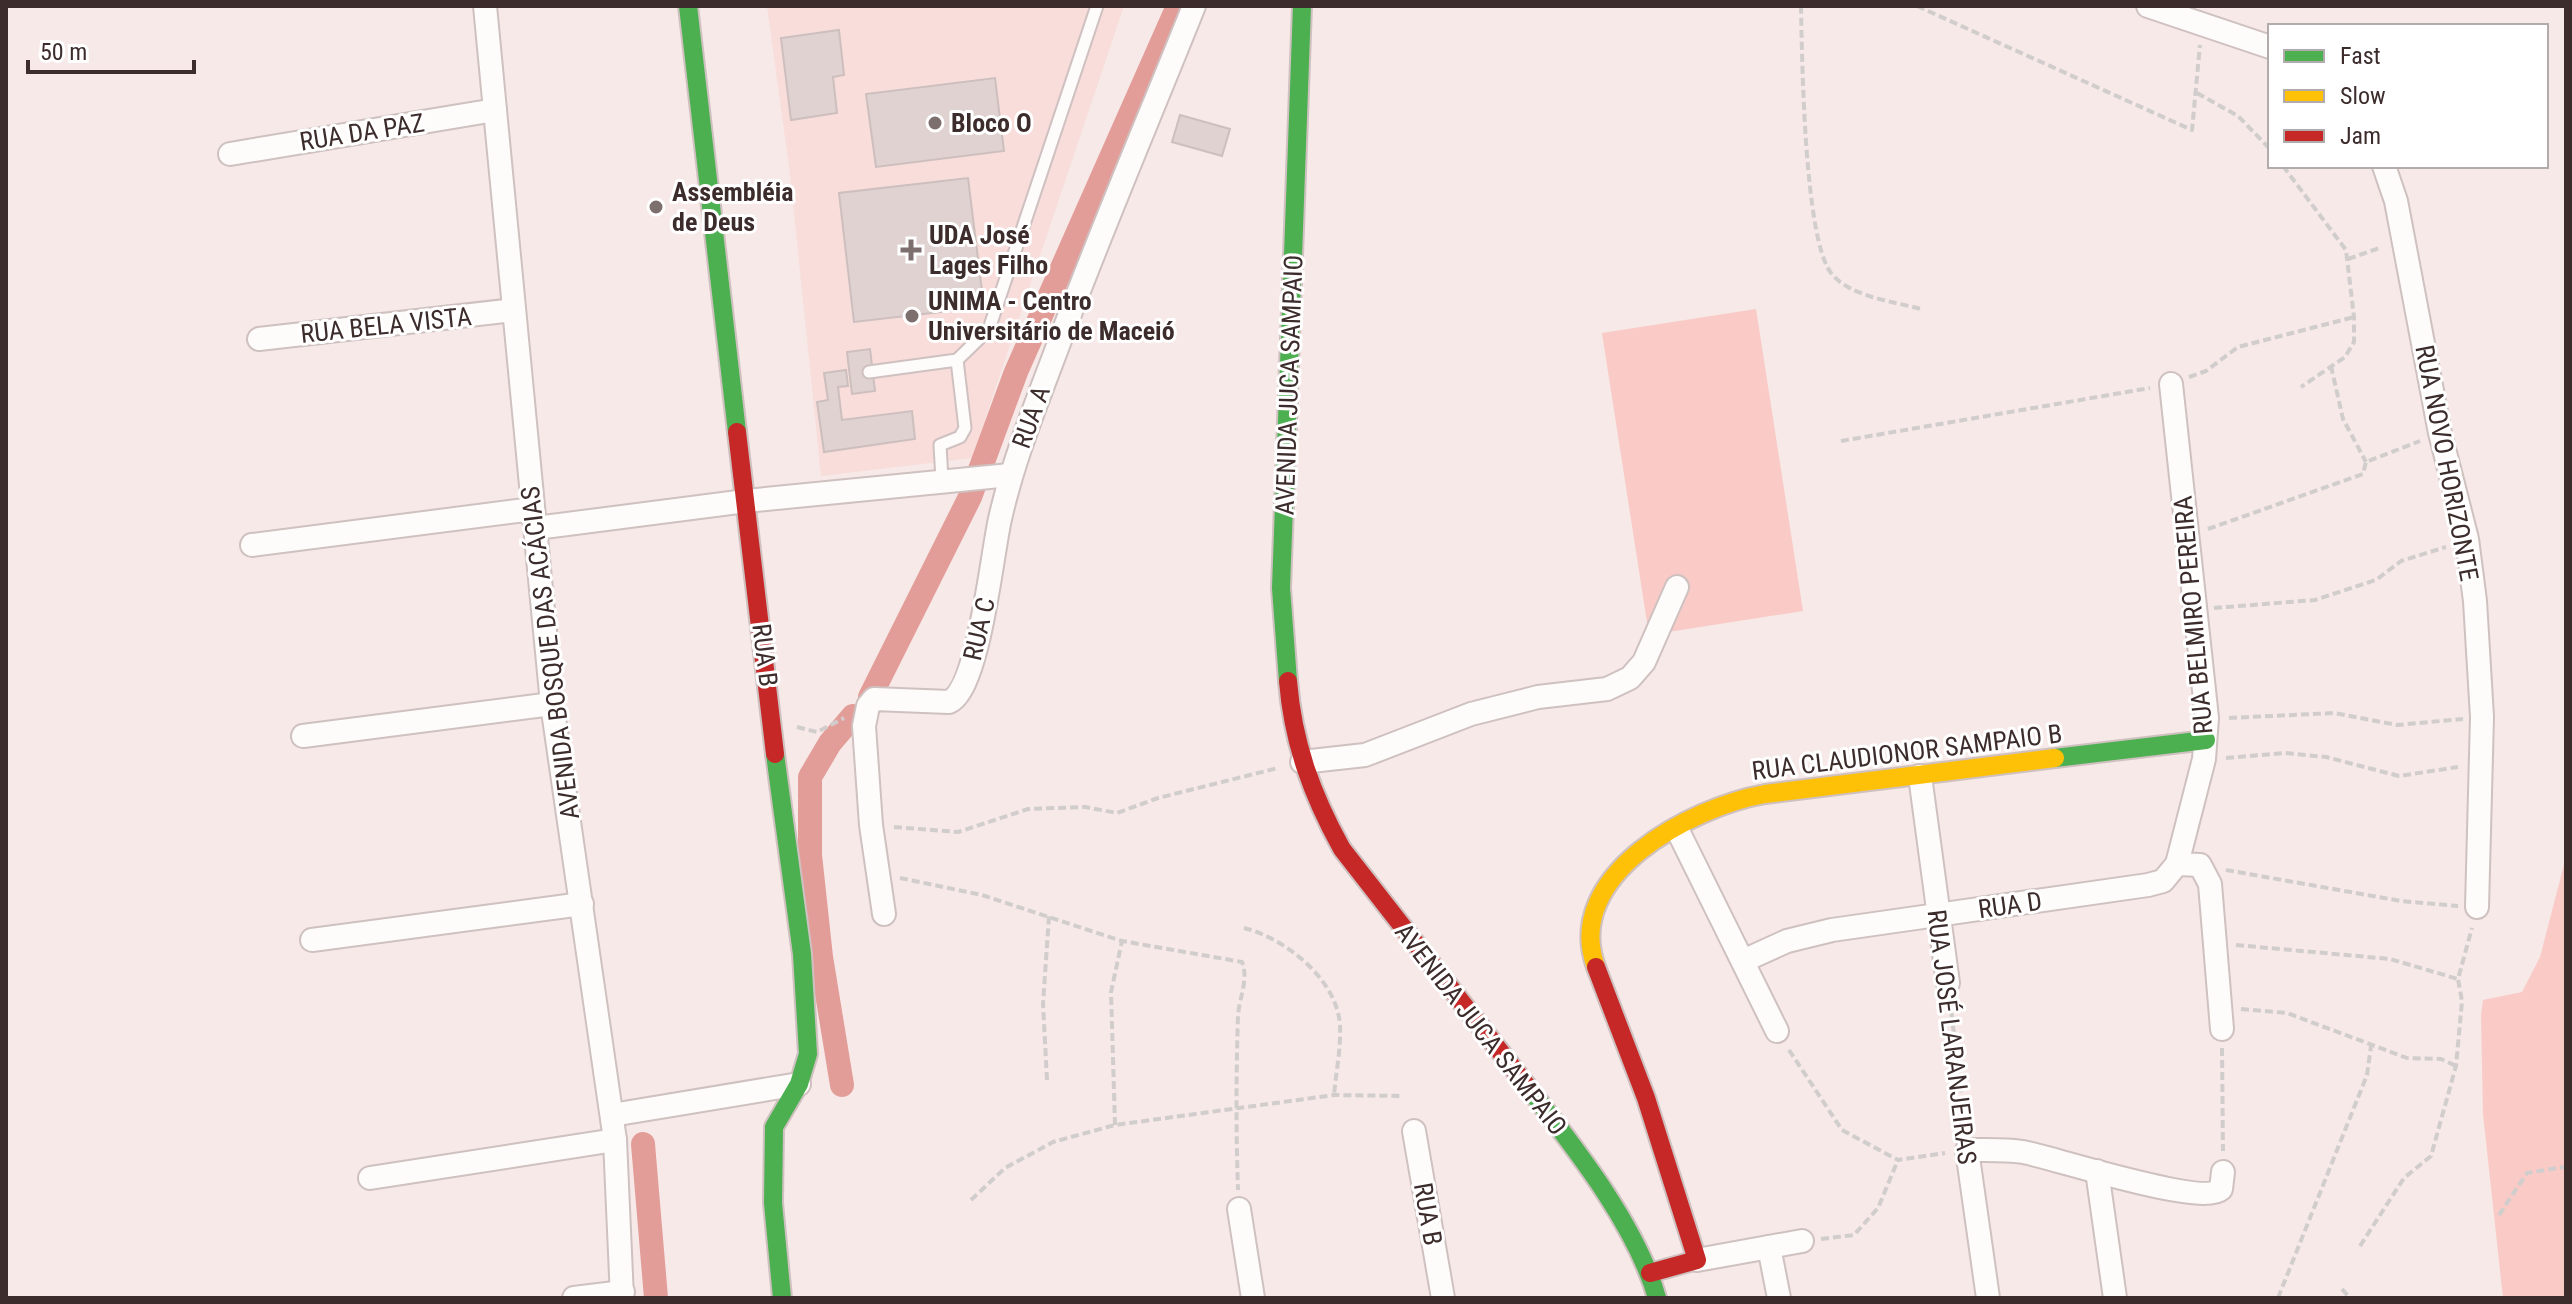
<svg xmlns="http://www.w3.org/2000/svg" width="2572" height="1304" viewBox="0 0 2572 1304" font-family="'Roboto Condensed',sans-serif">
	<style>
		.built { fill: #f8ddda }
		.green { fill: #f9cac6 }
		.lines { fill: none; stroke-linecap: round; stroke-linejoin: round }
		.canal { stroke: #e39d99; stroke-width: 24 }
		.building { fill: #dfd2d0; stroke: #ccbfbe; stroke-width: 2 }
		.lane-casing { stroke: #cec1c0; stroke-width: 15 }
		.street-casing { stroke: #cec1c0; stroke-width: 26 }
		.fast-casing { stroke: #cec1c0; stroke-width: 22 }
		.slow-casing { stroke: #cec1c0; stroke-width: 22 }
		.jam-casing { stroke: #cec1c0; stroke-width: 22 }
		.path { stroke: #d1cdcd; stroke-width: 4; stroke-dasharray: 8 4; stroke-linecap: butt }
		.lane { stroke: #fefcfb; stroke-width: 11 }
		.street { stroke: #fefcfb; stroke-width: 22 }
		.fast { stroke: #4caf50; stroke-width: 18 }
		.slow { stroke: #ffc107; stroke-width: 18 }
		.jam { stroke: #c62828; stroke-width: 18 }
		.poi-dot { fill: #7d6f6d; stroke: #fff; stroke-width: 3 }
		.labels { text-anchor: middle; stroke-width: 6; stroke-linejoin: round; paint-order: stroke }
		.poi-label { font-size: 26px; font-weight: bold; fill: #3c2d2c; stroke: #fff; text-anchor: start }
		.street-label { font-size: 26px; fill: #3c2d2c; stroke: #fff }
	</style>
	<rect width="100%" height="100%" fill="#f6e9e7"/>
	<path class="built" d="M 767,6 L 1124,6 L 972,458 L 821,476 L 790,174 Z"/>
	<g class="green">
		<path d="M 1756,309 L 1803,611 L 1649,635 L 1602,333 Z"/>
		<path d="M 2566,857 L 2566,1298 L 2503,1298 L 2483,1114 L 2481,1015 L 2483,1000 L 2522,992 L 2540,957 Z"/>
	</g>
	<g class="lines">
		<g class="canal">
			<path d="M 870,697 L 970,497 L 1016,372 L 1178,6"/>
			<path d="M 842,1085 L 821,957 L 810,855 L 810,777 L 830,743 L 853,716"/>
			<path d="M 643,1144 L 656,1298"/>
		</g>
	</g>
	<g class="building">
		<path d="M 839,30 L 844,75 L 833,77 L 837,113 L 791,120 L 781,38 Z"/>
		<path d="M 995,78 L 1004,151 L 876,167 L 866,94 Z"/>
		<path d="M 1180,115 L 1230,129 L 1222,156 L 1172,142 Z"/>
		<path d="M 968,178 L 984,307 L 854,322 L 839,193 Z"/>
		<path d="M 870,349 L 875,391 L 852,394 L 847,352 Z"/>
		<path d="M 846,370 L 848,386 L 838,387 L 842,420 L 912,411 L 915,439 L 824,452 L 817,402 L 828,400 L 824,373 Z"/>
	</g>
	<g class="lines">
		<g class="lane-casing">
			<g id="lane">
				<path d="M 869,372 L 957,360 L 989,329 L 1097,6"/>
				<path d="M 942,480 L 940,445 L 960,437 L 965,428 L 957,360"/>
			</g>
		</g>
		<g class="street-casing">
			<g id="street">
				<path d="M 485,6 L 552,704 L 615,1140 L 622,1298"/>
				<path d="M 2148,6 L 2270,47"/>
				<path d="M 230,154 L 495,110"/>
				<path d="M 2384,166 L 2396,201 L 2440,433 L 2467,539 L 2475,601 L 2482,717 L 2477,907"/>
				<path d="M 259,339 L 514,310"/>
				<path d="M 2171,384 L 2207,718 L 2204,759 L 2177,864 L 2200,865 L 2210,884 L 2222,1029"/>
				<path d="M 536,528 L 746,501 L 1010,475"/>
				<path d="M 252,545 L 533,509"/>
				<path d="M 303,736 L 552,704"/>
				<path d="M 1302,762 L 1365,755 L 1471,714 L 1538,697 L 1607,689 L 1630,678 L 1644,662 L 1677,587"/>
				<path d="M 1920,776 L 1948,983"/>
				<path d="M 1677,829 L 1777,1031"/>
				<path d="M 884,914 L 871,825 L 864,726 L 868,706 L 874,699 L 949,702 C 979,689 992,553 1000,519 C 1013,461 1035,407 1056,351 C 1099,235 1148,121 1194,6"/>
				<path d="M 312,940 L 582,904"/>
				<path d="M 1743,961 L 1787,941 L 1832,930 L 2148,885 L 2163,881 L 2177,864"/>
				<path d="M 612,1115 L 799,1084"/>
				<path d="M 1414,1131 L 1443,1298"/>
				<path d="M 2097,1171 L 2115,1298"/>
				<path d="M 370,1178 L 615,1140"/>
				<path d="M 1239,1209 L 1253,1298"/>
				<path d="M 1769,1247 L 1779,1298"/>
				<path d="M 1697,1260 L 1802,1241"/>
				<path d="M 574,1298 L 623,1292"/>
				<path d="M 1988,1298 L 1967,1150 C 1986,1150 2005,1149 2023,1152 C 2055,1158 2202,1207 2221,1189 L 2223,1172"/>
			</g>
		</g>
		<g class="fast-casing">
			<g id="fast">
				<path d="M 688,6 L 737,432"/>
				<path d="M 1288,681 L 1281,588 L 1302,6"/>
				<path d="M 775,754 L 802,954 L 808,1054 L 799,1084 L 774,1127 L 773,1203 L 782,1298"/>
				<path d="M 2055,758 L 2206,740"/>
				<path d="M 1527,1086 C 1574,1147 1636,1224 1657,1298"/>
			</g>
		</g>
		<g class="slow-casing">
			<path id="slow" d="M 1596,967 C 1562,875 1691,807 1765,794 L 2055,758"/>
		</g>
		<g class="jam-casing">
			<g id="jam">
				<path d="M 737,432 L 775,754"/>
				<path d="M 1288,681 C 1293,743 1312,795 1342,849 L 1527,1086"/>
				<path d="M 1596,967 L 1646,1098 L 1697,1260 L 1650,1273"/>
			</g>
		</g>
		<g class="path">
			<path d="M 1801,6 C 1802,56 1804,238 1831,273 C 1850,297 1892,301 1921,309"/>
			<path d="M 1917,6 L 2192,130 L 2200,45"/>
			<path d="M 2197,93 L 2238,116 L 2270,149"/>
			<path d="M 2283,166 L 2346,250 L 2354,317 L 2354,342 L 2345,357 L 2301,387"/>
			<path d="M 2348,259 L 2382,247"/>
			<path d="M 2331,366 L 2343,419 L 2366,462"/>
			<path d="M 2189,377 L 2206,371 L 2238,347 L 2354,317"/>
			<path d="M 1841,441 L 2150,388"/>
			<path d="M 2208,529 L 2363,474 L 2366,462 L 2420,441"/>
			<path d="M 2214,608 L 2315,600 L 2376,580 L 2401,561 L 2446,547"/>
			<path d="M 2229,718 L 2334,713 L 2397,725 L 2463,719"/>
			<path d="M 797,727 L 817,732 L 844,718"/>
			<path d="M 2226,758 L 2285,753 L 2326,757 L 2399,776 L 2458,767"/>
			<path d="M 894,827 L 958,832 L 1028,809 L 1085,807 L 1117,813 L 1158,798 L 1278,768"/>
			<path d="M 2226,870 L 2401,901 L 2458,906"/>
			<path d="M 900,878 L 982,895 L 1122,941 L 1242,962 C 1249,980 1239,998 1238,1016 C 1236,1075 1236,1132 1238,1190"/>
			<path d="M 1244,928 C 1285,938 1338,980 1340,1026 C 1341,1048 1336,1073 1334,1095"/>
			<path d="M 2236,945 L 2390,959 L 2458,979"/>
			<path d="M 1950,1001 L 1965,1128"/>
			<path d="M 2241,1009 L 2287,1013 L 2407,1058 L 2441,1059 L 2456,1066"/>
			<path d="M 2222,1048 L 2223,1151"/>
			<path d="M 1789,1050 L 1842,1130 L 1898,1160 L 1945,1153"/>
			<path d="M 1047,1080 L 1043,1004 L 1049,916"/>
			<path d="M 1115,1125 L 1111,992 L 1122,941"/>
			<path d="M 971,1200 L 1005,1168 L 1053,1142 L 1115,1125 L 1334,1095 L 1401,1096"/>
			<path d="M 2499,1215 L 2527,1173 L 2564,1167"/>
			<path d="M 1821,1239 L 1854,1235 L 1878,1208 L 1898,1160"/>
			<path d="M 2360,1246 L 2404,1178 L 2431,1156 L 2456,1066 L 2462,1001 L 2458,979 L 2472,928"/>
			<path d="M 2342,1289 L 2350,1298"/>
			<path d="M 2278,1298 L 2367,1075 L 2371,1046"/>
		</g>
		<use href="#lane" class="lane"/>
		<use href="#street" class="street"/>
		<use href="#fast" class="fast"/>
		<use href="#slow" class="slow"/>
		<use href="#jam" class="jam"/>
	</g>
	<g class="poi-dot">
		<circle cx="935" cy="123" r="8"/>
		<circle cx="656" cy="207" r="8"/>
		<path d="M907 238h8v8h8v8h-8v8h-8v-8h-8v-8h8z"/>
		<circle cx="912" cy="316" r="8"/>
	</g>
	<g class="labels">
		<g class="poi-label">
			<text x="951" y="132">Bloco O</text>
			<text x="672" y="201">Assembléia<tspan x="672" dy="30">de Deus</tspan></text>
			<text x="929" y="244">UDA José<tspan x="929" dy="30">Lages Filho</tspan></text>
			<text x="928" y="310">UNIMA - Centro<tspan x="928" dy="30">Universitário de Maceió</tspan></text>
		</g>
		<g class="street-label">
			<text transform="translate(362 132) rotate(-9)" y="9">RUA DA PAZ</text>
			<text transform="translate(386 325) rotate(-6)" y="9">RUA BELA VISTA</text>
			<text transform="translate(1289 385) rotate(-88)" y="9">AVENIDA JUCA SAMPAIO</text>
			<text transform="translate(1031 417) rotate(-70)" y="9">RUA A</text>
			<text transform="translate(2447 463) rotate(79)" y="9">RUA NOVO HORIZONTE</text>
			<text transform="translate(2193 615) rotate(-95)" y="9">RUA BELMIRO PEREIRA</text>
			<text transform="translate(979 629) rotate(-77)" y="9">RUA C</text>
			<text transform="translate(550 653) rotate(-97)" y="9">AVENIDA BOSQUE DAS ACÁCIAS</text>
			<text transform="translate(765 655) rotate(83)" y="9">RUA B</text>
			<text transform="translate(1907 752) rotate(-7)" y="9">RUA CLAUDIONOR SAMPAIO B</text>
			<text transform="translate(2010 905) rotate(-8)" y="9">RUA D</text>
			<text transform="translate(1481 1029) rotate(52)" y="9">AVENIDA JUCA SAMPAIO</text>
			<text transform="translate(1952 1037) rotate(83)" y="9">RUA JOSÉ LARANJEIRAS</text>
			<text transform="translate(1428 1214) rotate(80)" y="9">RUA B</text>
		</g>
	</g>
	<rect width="2572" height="1304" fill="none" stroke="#3c2d2c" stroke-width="16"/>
	<rect x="2268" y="24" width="280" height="144" fill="#ffffff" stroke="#b1abab" stroke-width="2"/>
	<rect x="2284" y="50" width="40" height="12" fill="#4caf50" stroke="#b1abab" stroke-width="2"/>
	<text x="2340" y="64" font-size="24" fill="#3c2d2c">Fast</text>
	<rect x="2284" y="90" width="40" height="12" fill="#ffc107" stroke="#b1abab" stroke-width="2"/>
	<text x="2340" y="104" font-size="24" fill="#3c2d2c">Slow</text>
	<rect x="2284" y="130" width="40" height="12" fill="#c62828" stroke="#b1abab" stroke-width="2"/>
	<text x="2340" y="144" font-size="24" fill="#3c2d2c">Jam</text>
	<path d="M28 60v12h166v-12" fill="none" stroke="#3c2d2c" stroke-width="4"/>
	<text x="40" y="60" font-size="24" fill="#3c2d2c" stroke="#ffffff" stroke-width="6" paint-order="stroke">50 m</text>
</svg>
